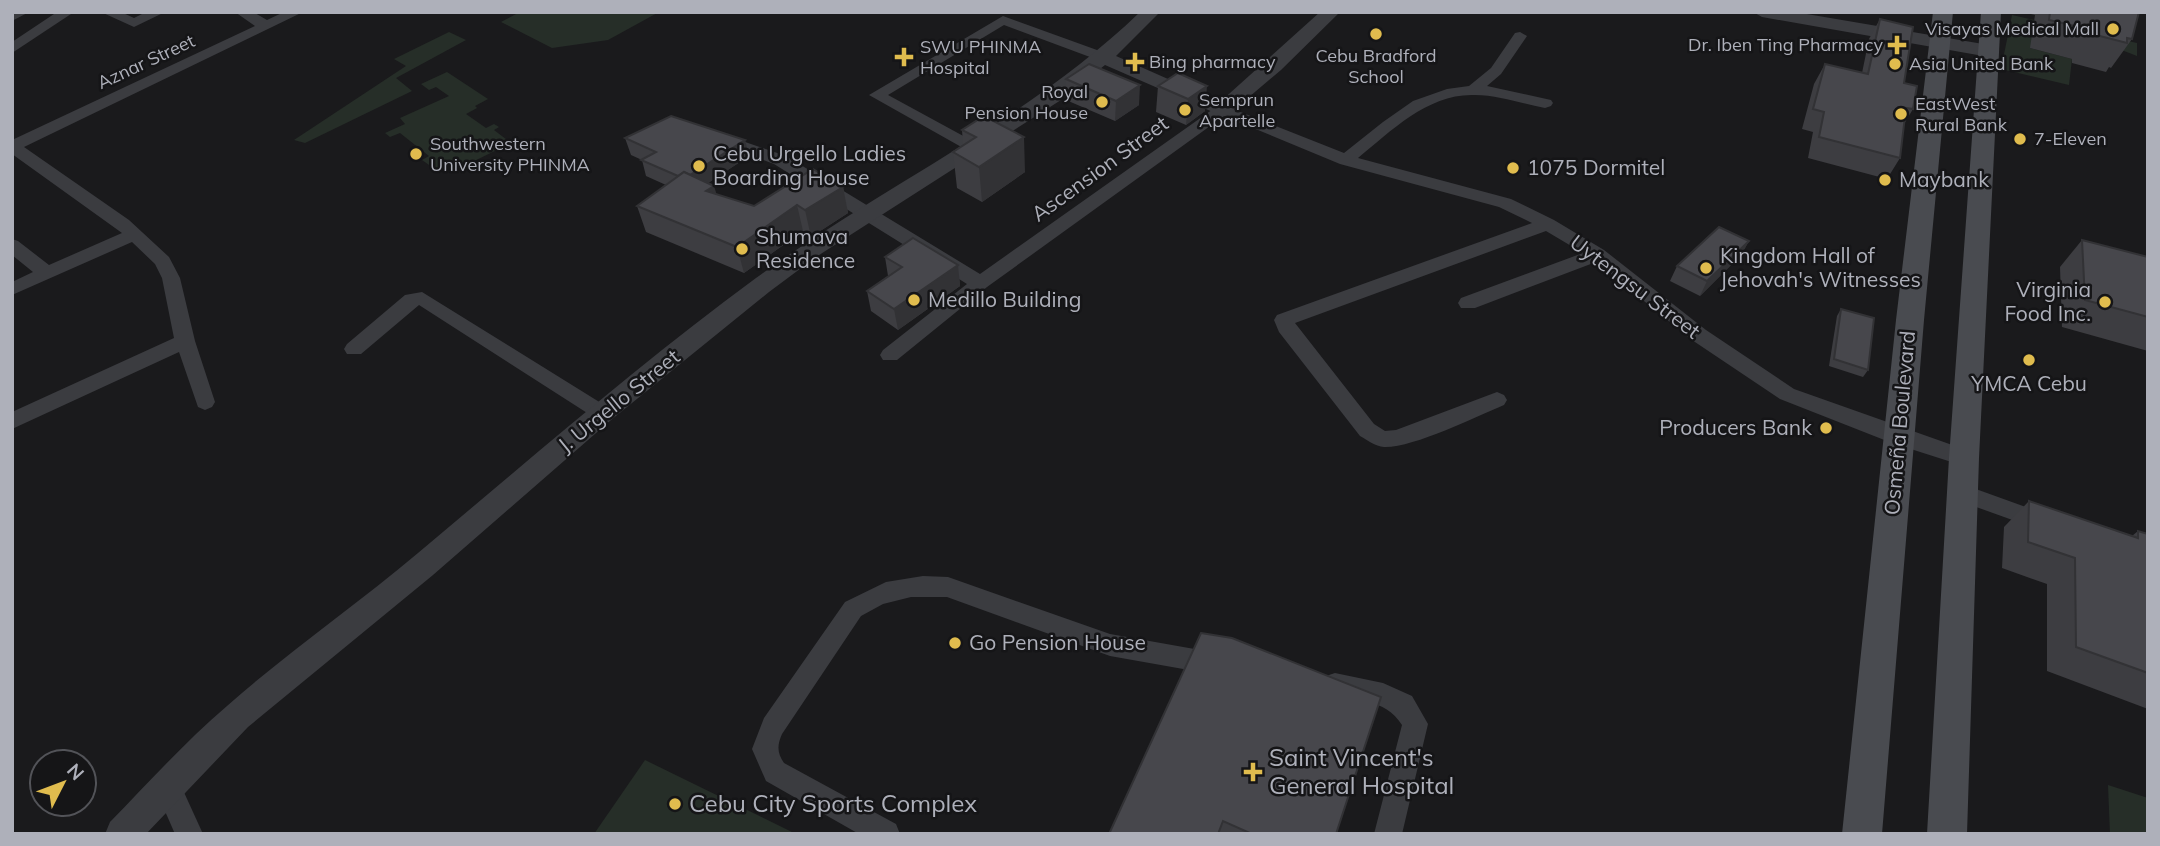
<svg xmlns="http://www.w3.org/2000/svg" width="2160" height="846" viewBox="0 0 2160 846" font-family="Mulish,sans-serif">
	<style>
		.green { fill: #262e28 }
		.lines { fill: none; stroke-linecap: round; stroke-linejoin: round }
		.minor { fill: #3b3c40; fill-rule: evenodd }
		.tertiary { fill: #3b3c40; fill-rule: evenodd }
		.secondary { fill: #494b50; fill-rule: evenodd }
		.wall { fill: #3d3d41 }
		.shaded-wall { fill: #323235 }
		.building { fill: #47474c; stroke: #323235; stroke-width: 2 }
		.poi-dot { fill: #e0bc4e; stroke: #151517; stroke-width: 2.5 }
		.labels { text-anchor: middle; stroke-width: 5; stroke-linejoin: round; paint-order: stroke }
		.far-poi-label { font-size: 18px; fill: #aeb0ba; stroke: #151517; text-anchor: start }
		.far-street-label { font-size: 18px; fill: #aeb0ba; stroke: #151517 }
		.poi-label { font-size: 21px; fill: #aeb0ba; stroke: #151517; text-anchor: start }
		.street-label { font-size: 21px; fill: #aeb0ba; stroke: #151517 }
		.near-poi-label { font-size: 24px; fill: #aeb0ba; stroke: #151517; text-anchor: start }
	</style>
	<rect width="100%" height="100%" fill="#1a1a1c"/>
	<g class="green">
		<path d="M 520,12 L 659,12 L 608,40 L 552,48 L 501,22 Z"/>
		<path d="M 2012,15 L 2137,43 L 2137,56 L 2119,49 L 2030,48 L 2072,59 L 2069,85 L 2001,69 Z"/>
		<path d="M 449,32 L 466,40 L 396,78 L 412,91 L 305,143 L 294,140 L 406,66 L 394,59 Z"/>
		<path d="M 447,72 L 488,99 L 475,106 L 477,108 L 466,114 L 486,128 L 494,124 L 499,127 L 494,130 L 511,143 L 462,167 L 457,163 L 439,172 L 422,160 L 429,156 L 400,133 L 390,137 L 385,133 L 405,124 L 400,118 L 449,96 L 436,87 L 429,90 L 421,84 Z"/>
		<path d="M 645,760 L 796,834 L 594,834 Z"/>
		<path d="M 2108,785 L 2148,798 L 2148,834 L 2110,834 Z"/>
	</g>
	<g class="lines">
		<g class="minor">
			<path d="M 12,12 L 29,12 L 12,21 Z"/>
			<path d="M 57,12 L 74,12 L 12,53 L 12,42 Z"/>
			<path d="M 101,12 L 121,12 L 134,18 L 146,12 L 165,12 L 134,27 Z"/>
			<path d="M 235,12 L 253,12 L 267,20 L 284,12 L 303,12 L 24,147 L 129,220 L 169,257 L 180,278 L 195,341 L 215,402 L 212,407 L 205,410 L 198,407 L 179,352 L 12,429 L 12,412 L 174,338 L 162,278 L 155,264 L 132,242 L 12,295 L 12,282 L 33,272 L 12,255 L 12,239 L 18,241 L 49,265 L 122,233 L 12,154 L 12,140 L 255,26 Z"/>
			<path d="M 1003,16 L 1108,54 L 1111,57 L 1108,60 L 1098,60 L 1004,25 L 888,95 L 978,144 L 980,148 L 972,153 L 869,95 Z"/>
			<path d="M 1520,32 L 1527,36 L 1501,74 L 1487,86 L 1551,100 L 1553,103 L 1551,106 L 1545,108 C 1522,104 1499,95 1475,95 C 1429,93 1392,130 1358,158 L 1511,199 L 1554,220 L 1604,250 L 1706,330 L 1794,389 L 1972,452 L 1975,458 L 1972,464 L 1964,466 L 1892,443 L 1780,399 L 1692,340 L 1596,262 L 1475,308 L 1461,308 L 1458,303 L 1461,298 L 1583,253 L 1546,231 L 1295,323 L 1374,424 L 1385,431 L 1396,430 L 1497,392 L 1504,395 L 1507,400 L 1504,405 C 1475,417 1413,448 1384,447 C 1375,446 1367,440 1360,436 L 1279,332 L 1274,320 L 1277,315 L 1532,223 L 1499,207 L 1340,164 L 1224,116 L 987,287 L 897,360 L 883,360 L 880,355 L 883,350 L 967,284 L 774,164 L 716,142 L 714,139 L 722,134 L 786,156 L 980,274 L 1216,107 L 1228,107 L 1344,153 L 1383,122 L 1413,101 L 1447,89 L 1469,86 L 1491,68 L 1515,33 Z"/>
			<path d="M 422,292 L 609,408 L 612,413 L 609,418 L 602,421 L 595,418 L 419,305 L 361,354 L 347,354 L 344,349 L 347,344 L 405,295 Z"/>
			<path d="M 1962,484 L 2051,516 L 2054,522 L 2051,528 L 2043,531 L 1954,499 L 1951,493 L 1954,487 Z"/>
			<path d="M 923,576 L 948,577 L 1110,634 L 1217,653 L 1226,656 L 1229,664 L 1226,672 L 1217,675 L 1110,656 L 947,597 L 911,597 L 883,604 L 861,616 L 782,734 C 777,745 777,753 784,763 L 896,824 L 900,834 L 859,834 L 766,781 L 752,749 L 764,718 L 845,602 L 886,582 Z"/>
			<path d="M 1335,673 L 1383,683 L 1412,696 L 1428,724 L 1402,834 L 1374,834 L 1402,725 C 1385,697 1354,702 1326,692 L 1322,684 L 1326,676 Z"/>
			<path d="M 167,773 L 177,777 L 203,834 L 175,834 L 154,786 L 157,777 Z"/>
		</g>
		<g class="tertiary">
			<path d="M 1140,12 L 1160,12 L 1116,56 L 1220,102 L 1320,12 L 1340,12 L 1281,70 L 1229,114 L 1222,116 L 1105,65 L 1061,100 L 816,257 L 769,292 L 611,420 L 433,575 L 248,727 L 146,834 L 105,834 L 110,822 C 148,783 186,741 227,706 C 288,652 355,606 418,553 C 529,460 639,364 756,278 C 882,186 1027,121 1140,12 Z"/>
			<path d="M 1753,12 L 1795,12 L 1989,45 L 1998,51 L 1989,57 L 1762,17 Z"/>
		</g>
		<g class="secondary">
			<path d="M 1933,12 L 1953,12 L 1924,320 L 1882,834 L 1842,834 L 1896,320 Z"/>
			<path d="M 1981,12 L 2001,12 L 1979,458 L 1967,834 L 1927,834 L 1949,458 Z"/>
		</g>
	</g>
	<g class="wall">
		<path d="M 2022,12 L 2139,12 L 2132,39 L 2111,68 L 2109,67 L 2106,72 L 2072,63 L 2072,59 L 2030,48 L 2035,15 Z"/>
		<path d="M 1880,19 L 1913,109 L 1904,124 L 1900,158 L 1887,179 L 1808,158 L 1813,132 L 1802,129 L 1814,84 L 1825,64 L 1862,73 L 1869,39 Z"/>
		<path d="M 1178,73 L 1205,111 L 1186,125 L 1156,112 L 1158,86 Z"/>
		<path d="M 1066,79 L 1139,105 L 1115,121 L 1066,100 Z"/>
		<path d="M 984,116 L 1025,172 L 982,202 L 957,188 L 953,152 L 963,145 L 962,130 Z"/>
		<path d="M 625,138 L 745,140 L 749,156 L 708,183 L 717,195 L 754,206 L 843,187 L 848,213 L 811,237 L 803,231 L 744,273 L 646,232 L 637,206 L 666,185 L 646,176 L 642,160 L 631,155 Z"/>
		<path d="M 2082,240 L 2148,257 L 2148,351 L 2062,327 L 2060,267 Z"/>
		<path d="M 1749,241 L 1741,255 L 1700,296 L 1670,281 L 1677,266 Z"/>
		<path d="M 885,257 L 958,265 L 960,286 L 898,330 L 871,311 L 867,291 L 888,276 Z"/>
		<path d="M 1841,309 L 1868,370 L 1863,377 L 1829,366 L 1837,316 Z"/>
		<path d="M 2029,501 L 2132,536 L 2138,531 L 2148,534 L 2148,709 L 2047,671 L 2047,584 L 2002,568 L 2004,527 Z"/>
		<path d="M 1201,633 L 1336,834 L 1109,834 Z"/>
	</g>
	<g class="shaded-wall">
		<path d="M 1140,85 L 1139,105 L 1115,121 L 1116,101 Z"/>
		<path d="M 1207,86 L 1205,111 L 1186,125 L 1188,99 Z"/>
		<path d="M 1024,137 L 1025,172 L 982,202 L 979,167 Z"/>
		<path d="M 745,140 L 749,156 L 690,195 L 685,179 Z"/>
		<path d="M 714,186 L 722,212 L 706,191 Z"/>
		<path d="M 843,187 L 848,213 L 811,237 L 805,210 Z"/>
		<path d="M 797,205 L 803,231 L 744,273 L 737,247 Z"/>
		<path d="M 1749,241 L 1741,255 L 1700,296 L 1707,281 Z"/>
		<path d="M 958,265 L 960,286 L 898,330 L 894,309 Z"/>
	</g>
	<g class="building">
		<path d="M 2050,12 L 2139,12 L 2132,39 L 2127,38 L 2127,43 L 2092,34 L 2092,30 L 2049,20 Z"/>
		<path d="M 1880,19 L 1913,27 L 1904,83 L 1917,86 L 1913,109 L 1906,108 L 1900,158 L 1819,137 L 1824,112 L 1813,109 L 1825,64 L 1868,74 Z"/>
		<path d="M 1089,64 L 1140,85 L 1116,101 L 1066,79 Z"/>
		<path d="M 1178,73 L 1207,86 L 1188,99 L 1158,86 Z"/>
		<path d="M 671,116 L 745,140 L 690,175 L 684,172 L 678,176 L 641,160 L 656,152 L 625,138 Z"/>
		<path d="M 984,116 L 1024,137 L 979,167 L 953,152 L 976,137 L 962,130 Z"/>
		<path d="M 813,169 L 843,187 L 805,210 L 797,205 L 737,247 L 637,206 L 684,172 L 714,186 L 706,191 L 754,206 Z"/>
		<path d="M 1719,227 L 1749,241 L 1707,281 L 1677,266 Z"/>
		<path d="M 913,238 L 958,265 L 894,309 L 867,291 L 902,267 L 885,257 Z"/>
		<path d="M 2082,240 L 2148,257 L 2148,317 L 2085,300 Z"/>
		<path d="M 1841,309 L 1874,318 L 1868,370 L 1834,359 Z"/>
		<path d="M 2029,501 L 2138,538 L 2138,531 L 2148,534 L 2148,673 L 2076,647 L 2075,558 L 2028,542 Z"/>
		<path d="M 1201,633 L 1232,638 L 1381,697 L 1336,834 L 1252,834 L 1223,821 L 1218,834 L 1109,834 Z"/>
	</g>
	<g class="poi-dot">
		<circle cx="2113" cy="29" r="7"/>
		<circle cx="1376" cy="34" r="7"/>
		<path d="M1893.5 34.5h7v7h7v7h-7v7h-7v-7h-7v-7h7z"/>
		<path d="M900.5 46.5h7v7h7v7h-7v7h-7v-7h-7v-7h7z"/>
		<path d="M1131.5 51.5h7v7h7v7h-7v7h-7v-7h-7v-7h7z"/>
		<circle cx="1895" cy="64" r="7"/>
		<circle cx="1102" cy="102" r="7"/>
		<circle cx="1185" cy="110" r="7"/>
		<circle cx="1901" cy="114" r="7"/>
		<circle cx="2020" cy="139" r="7"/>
		<circle cx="416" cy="154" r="7"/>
		<circle cx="699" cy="166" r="7"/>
		<circle cx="1513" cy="168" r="7"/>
		<circle cx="1885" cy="180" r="7"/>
		<circle cx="742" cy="249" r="7"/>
		<circle cx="1706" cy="268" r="7"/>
		<circle cx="914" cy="300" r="7"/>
		<circle cx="2105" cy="302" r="7"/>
		<circle cx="2029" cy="360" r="7"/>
		<circle cx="1826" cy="428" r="7"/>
		<circle cx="955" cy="643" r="7"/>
		<path d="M1249.5 761.5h7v7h7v7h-7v7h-7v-7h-7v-7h7z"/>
		<circle cx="675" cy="804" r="7"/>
	</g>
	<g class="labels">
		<g class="far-poi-label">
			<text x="2099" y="35" text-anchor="end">Visayas Medical Mall</text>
			<text x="1883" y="51" text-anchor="end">Dr. Iben Ting Pharmacy</text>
			<text x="920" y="53">SWU PHINMA<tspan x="920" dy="21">Hospital</tspan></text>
			<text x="1376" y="62" text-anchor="middle">Cebu Bradford<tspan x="1376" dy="21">School</tspan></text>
			<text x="1149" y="68">Bing pharmacy</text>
			<text x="1909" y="70">Asia United Bank</text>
			<text x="1088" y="98" text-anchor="end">Royal<tspan x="1088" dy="21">Pension House</tspan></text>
			<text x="1199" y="106">Semprun<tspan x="1199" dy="21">Apartelle</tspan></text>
			<text x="1915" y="110">EastWest<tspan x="1915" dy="21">Rural Bank</tspan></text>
			<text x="2034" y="145">7-Eleven</text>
			<text x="430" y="150">Southwestern<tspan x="430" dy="21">University PHINMA</tspan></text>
		</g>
		<g class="far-street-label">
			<text transform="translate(146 62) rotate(-25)" y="6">Aznar Street</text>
		</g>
		<g class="poi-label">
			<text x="713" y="161">Cebu Urgello Ladies<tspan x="713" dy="24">Boarding House</tspan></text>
			<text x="1527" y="175">1075 Dormitel</text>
			<text x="1899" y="187">Maybank</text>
			<text x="756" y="244">Shumava<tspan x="756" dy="24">Residence</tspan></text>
			<text x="1720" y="263">Kingdom Hall of<tspan x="1720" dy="24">Jehovah's Witnesses</tspan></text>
			<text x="2091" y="297" text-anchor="end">Virginia<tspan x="2091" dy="24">Food Inc.</tspan></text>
			<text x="928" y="307">Medillo Building</text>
			<text x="2029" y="391" text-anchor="middle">YMCA Cebu</text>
			<text x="1812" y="435" text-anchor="end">Producers Bank</text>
			<text x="969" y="650">Go Pension House</text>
		</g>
		<g class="street-label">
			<text transform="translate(1100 169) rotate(-36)" y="7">Ascension Street</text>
			<text transform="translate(1635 287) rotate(37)" y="7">Uytengsu Street</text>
			<text transform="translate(619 401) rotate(-39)" y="7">J. Urgello Street</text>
			<text transform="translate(1900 423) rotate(-85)" y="7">Osmeña Boulevard</text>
		</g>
		<g class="near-poi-label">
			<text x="1269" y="766">Saint Vincent's<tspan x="1269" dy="28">General Hospital</tspan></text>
			<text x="689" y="812">Cebu City Sports Complex</text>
		</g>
	</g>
	<rect width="2160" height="846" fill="none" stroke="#aeb0ba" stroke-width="28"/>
	<g transform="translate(63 783) rotate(48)"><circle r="33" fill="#151517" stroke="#525358" stroke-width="2"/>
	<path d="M0-5L12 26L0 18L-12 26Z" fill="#e0bc4e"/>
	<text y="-10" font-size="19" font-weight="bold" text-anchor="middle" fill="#aeb0ba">N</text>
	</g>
</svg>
